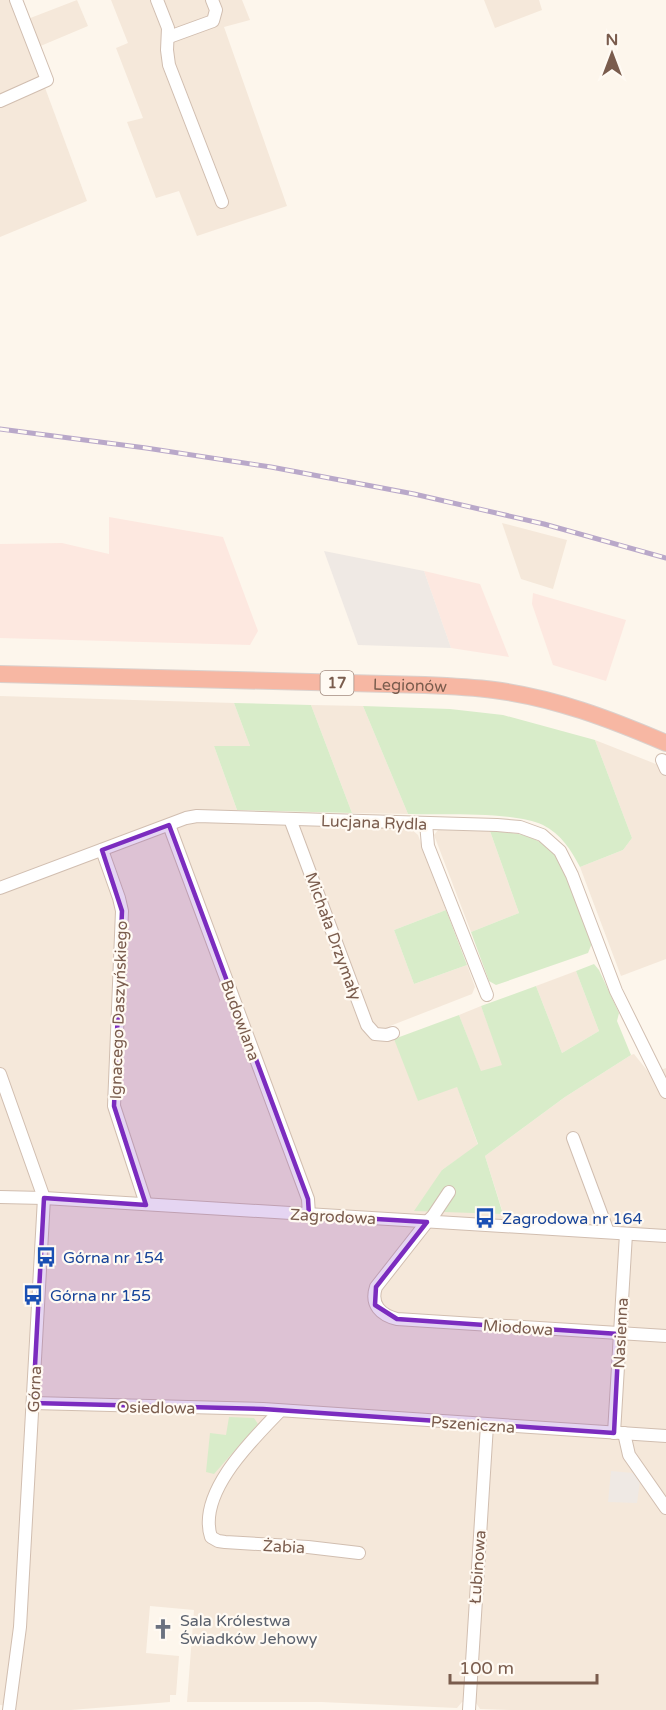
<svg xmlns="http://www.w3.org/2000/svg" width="666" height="1710" viewBox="0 0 666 1710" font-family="'Varela Round',sans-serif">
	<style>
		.residential { fill: #f5e8da }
		.commercial { fill: #fde8e0 }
		.industrial { fill: #efe9e4 }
		.green { fill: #d8ecc9 }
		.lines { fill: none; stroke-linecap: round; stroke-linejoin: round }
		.minor-casing { stroke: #d1beb0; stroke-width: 14 }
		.highway-casing { stroke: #dad1cd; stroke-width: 18 }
		.minor { stroke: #fff; stroke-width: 12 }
		.highway { stroke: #f7b7a3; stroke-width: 16 }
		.rail-casing { stroke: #b9a8c9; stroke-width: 5 }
		.rail { stroke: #fffaf3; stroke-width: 3; stroke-dasharray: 9; stroke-linecap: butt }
		.marked { fill: #7b2cbf; fill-opacity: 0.2; stroke: #7b2cbf; stroke-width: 4.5; stroke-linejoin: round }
		.labels { text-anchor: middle; stroke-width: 4.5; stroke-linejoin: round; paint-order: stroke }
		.shield { fill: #fffaf3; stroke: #a28b7f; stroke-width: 1.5 }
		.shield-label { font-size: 15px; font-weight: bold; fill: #7a5c4d }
		.street-label { font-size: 16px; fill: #7a5c4d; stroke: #fffaf3 }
		.transit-label { font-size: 16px; fill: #164399; stroke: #fffaf3; text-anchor: start }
		.worship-label { font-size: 16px; fill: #5b616d; stroke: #fffaf3; text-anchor: start }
	</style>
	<rect width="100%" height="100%" fill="#fdf6ec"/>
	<g class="residential">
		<path d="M 0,0 L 11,0 L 20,22 L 77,0 L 88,26 L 31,50 L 87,201 L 0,237 Z"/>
		<path d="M 111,0 L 242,0 L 250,20 L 224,27 L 287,206 L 197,236 L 179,191 L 156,198 L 127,122 L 143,118 L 116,48 L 128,43 Z"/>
		<path d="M 484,0 L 539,0 L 542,10 L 495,28 Z"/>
		<path d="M 502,523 L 567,540 L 553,589 L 521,579 Z"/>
		<path d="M 0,696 L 234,703 L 250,746 L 214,746 L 242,824 L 411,829 L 418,835 L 446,910 L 394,930 L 414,984 L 467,965 L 475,987 L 472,994 L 390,1026 L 418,1100 L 457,1086 L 478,1145 L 442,1170 L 503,1213 L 485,1156 L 565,1097 L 631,1055 L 634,1054 L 650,1074 L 666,1068 L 666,1710 L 510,1710 L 480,1709 L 476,1703 L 462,1702 L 457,1708 L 321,1702 L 187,1702 L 194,1610 L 150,1606 L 146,1653 L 179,1656 L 176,1695 L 170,1695 L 170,1702 L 71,1710 L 16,1710 L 15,1706 L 0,1705 Z"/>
		<path d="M 311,705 L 363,706 L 408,814 L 352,813 Z"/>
		<path d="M 595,740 L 666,768 L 666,959 L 621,976 L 580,867 L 623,850 L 632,838 Z"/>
		<path d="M 438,830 L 490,831 L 519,913 L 471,932 L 434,835 Z"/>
		<path d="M 576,971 L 599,1031 L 562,1053 L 536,986 Z"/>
		<path d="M 481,1006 L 503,1065 L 481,1072 L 459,1015 Z"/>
	</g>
	<g class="commercial">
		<path d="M 109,517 L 223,537 L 258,631 L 250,645 L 0,638 L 0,544 L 62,543 L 109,554 Z"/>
		<path d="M 424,571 L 480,584 L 509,657 L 451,648 Z"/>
		<path d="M 533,593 L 626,620 L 606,681 L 553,665 L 532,604 Z"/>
	</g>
	<g class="industrial">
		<path d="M 324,551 L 424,571 L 451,648 L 358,645 Z"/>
		<path d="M 611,1471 L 633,1473 L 640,1481 L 637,1503 L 608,1502 Z"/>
	</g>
	<g class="green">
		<path d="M 234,703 L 311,705 L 352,813 L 237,810 L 214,746 L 250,746 Z"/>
		<path d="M 363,706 L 450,709 L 503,715 L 595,740 L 632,838 L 623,850 L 580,867 C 571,850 561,834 543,825 C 514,811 442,815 408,814 Z"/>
		<path d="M 490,831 C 521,833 537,834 559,859 L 592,943 L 588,953 L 496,985 L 489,981 L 471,932 L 519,913 Z"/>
		<path d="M 446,910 L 467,965 L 414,984 L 394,930 Z"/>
		<path d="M 594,964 L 599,970 L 619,1013 L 617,1021 L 631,1055 L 565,1097 L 485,1156 L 503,1214 L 414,1211 L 442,1170 L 478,1144 L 457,1087 L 418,1101 L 394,1039 L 459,1015 L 481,1071 L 502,1065 L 481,1006 L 536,986 L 562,1053 L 599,1031 L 576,971 Z"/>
		<path d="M 229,1417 L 254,1418 L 258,1424 L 214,1474 L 206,1472 L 210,1433 L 226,1435 Z"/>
	</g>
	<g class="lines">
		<g class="minor-casing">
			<g id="minor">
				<path d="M 157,0 L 168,28 L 167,50 L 169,65 L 222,202"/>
				<path d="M 169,37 L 213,21 L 216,10 L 212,0"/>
				<path d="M 0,101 L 47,80 L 16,0"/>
				<path d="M 662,760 L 666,769"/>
				<path d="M 290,819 L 367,1025 L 375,1034 L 387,1035 L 393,1033"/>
				<path d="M 426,823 L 428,846 L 487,995"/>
				<path d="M 169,825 L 308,1199 L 309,1215"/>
				<path d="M 102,850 L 119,898 L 122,911 L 114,1106 L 146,1204"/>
				<path d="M 0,888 L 186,818 L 197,816 L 497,825 L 520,827 L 542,835 L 560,851 L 572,875 L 616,991 L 666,1092"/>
				<path d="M 0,1074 L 44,1198 L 20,1627 L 9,1710"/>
				<path d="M 573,1138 L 608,1232"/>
				<path d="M 449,1192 L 433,1216 L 427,1222 L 376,1287 C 370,1305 381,1315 397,1319 L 666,1336"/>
				<path d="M 0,1197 L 44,1198 L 666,1236"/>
				<path d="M 33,1403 L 263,1409 L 666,1436"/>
				<path d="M 280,1411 C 252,1440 197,1493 211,1537 L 218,1541 L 225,1542 L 308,1547 L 359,1553"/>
				<path d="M 614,1433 L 626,1234"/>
				<path d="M 624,1433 L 629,1455 L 666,1508"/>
				<path d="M 469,1710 L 487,1425"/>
			</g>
		</g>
		<g class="highway-casing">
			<g id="highway">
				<path id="s1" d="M 0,674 L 425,685 C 448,686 471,687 494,690 C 555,698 610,719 666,743"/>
			</g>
		</g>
		<use href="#minor" class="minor"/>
		<use href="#highway" class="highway"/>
		<g class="rail-casing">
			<path id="rail" d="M 0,429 L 146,448 L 271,467 L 414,494 L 544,524 L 666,558"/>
		</g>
		<use href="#rail" class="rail"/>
	</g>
	<path class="marked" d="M 169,825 L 308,1199 L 309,1215 L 427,1222 L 376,1287 L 375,1305 L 397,1319 L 619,1334 L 614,1433 L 263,1409 L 33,1403 L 44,1198 L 146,1205 L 114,1106 L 122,911 L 102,850 Z"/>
	<defs>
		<g id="bus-bare" transform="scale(1.62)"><path d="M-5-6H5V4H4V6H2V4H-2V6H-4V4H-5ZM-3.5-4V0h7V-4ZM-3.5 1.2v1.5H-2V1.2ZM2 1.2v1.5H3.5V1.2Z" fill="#1a4fb4" stroke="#fffaf3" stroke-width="2.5" paint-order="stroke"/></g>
		<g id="church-bare" transform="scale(1.62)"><path d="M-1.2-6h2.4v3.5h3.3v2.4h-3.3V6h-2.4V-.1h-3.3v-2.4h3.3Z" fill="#6b7280" stroke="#fffaf3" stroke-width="2.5" paint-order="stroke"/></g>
	</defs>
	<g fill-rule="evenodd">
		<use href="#bus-bare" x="485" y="1218"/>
		<use href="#bus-bare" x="46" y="1257"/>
		<use href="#bus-bare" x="33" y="1295"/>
		<use href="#church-bare" x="163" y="1629"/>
	</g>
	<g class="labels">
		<rect class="shield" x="320.5" y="671" width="33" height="24" rx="4.5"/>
		<g class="shield-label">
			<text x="337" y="688">17</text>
		</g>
		<g class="street-label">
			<text dy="6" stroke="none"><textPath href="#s1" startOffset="410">Legionów</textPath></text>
			<text transform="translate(374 822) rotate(2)" y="6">Lucjana Rydla</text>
			<text transform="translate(334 936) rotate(70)" y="6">Michała Drzymały</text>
			<text transform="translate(118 1010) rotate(-88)" y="6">Ignacego Daszyńskiego</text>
			<text transform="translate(241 1020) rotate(70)" y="6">Budowlana</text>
			<text transform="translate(333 1216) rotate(3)" y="6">Zagrodowa</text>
			<text transform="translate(518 1327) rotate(4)" y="6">Miodowa</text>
			<text transform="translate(620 1333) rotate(-87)" y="6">Nasienna</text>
			<text transform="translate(34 1389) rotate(-87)" y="6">Górna</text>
			<text transform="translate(156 1407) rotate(1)" y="6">Osiedlowa</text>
			<text transform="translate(473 1424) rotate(4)" y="6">Pszeniczna</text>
			<text transform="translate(284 1546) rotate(3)" y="6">Żabia</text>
			<text transform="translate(477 1567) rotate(-86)" y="6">Łubinowa</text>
		</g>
		<g class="transit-label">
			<text x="502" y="1224">Zagrodowa nr 164</text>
			<text x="63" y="1263">Górna nr 154</text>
			<text x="50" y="1301">Górna nr 155</text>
		</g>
		<g class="worship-label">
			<text x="180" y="1626">Sala Królestwa<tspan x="180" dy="18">Świadków Jehowy</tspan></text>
		</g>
	</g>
	<g transform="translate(612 54)" stroke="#fffaf3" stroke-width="4.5" paint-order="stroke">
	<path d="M0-4.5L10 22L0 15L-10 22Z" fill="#7a5c4d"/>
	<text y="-9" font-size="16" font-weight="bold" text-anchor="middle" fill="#7a5c4d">N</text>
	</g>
	<path d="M450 1674v9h147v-9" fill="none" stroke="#7a5c4d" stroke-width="3"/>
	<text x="459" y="1674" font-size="18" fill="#7a5c4d" stroke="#fffaf3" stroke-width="4.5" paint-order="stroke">100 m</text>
</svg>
